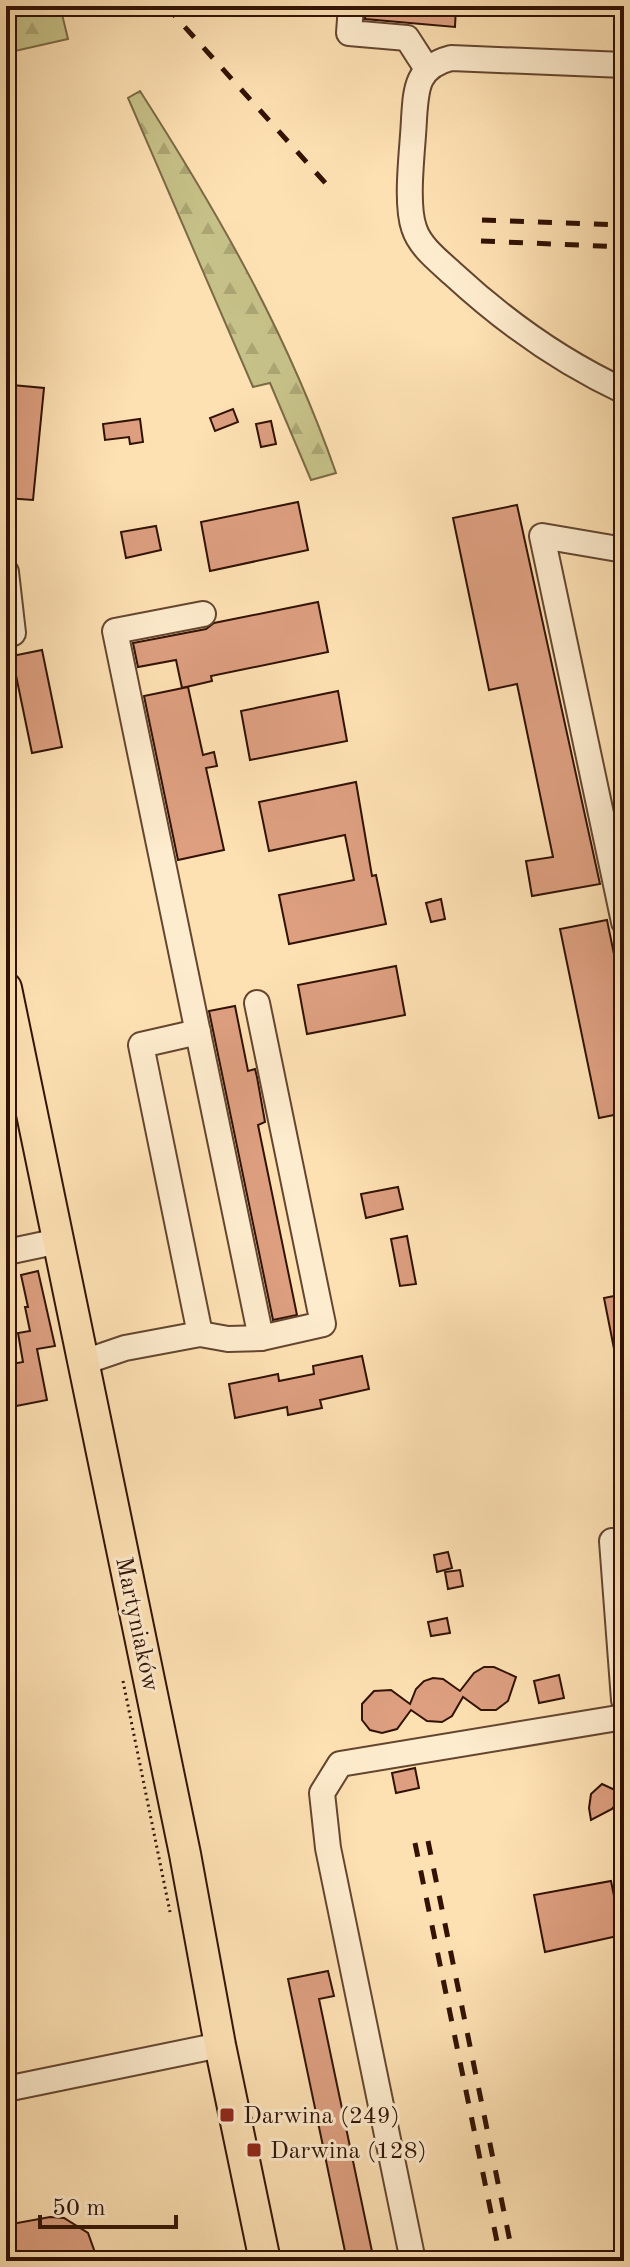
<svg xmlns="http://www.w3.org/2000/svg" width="630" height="2267" viewBox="0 0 630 2267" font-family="'Old Standard TT',serif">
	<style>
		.forest { fill: url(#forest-firs); stroke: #7c6a46; stroke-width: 2 }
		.building { fill: #dd9f80; stroke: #311205; stroke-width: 2 }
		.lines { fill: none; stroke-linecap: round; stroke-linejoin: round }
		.minor-casing { stroke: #644630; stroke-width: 28 }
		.major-casing { stroke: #311205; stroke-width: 34 }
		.path { stroke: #311205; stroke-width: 3; stroke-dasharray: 2 4; stroke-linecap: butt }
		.minor { stroke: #feecce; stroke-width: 24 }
		.major { stroke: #fee1b3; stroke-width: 30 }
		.rail { stroke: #311205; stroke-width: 5; stroke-dasharray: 14 14; stroke-linecap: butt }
		.poi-dot { fill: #8f2418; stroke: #feecce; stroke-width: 3 }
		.labels { text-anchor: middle; stroke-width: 6; stroke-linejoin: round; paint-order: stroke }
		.street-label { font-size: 24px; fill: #311205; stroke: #feecce }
		.poi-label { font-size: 24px; fill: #311205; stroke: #feecce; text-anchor: start }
	</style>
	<defs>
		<pattern id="forest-firs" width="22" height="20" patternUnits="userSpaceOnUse" patternTransform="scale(2)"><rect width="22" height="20" fill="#c6c188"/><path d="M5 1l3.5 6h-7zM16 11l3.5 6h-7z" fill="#aba574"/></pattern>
	</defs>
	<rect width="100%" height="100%" fill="#fee1b3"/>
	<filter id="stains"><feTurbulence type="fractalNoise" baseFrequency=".0025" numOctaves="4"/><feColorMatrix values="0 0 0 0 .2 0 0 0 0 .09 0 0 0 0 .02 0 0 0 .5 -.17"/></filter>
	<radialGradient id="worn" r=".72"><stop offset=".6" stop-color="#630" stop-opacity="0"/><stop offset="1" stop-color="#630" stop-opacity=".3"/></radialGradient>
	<g class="forest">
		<path d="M 6,6 L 60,6 L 68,39 L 6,53 Z"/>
		<path d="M 140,91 C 220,216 287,333 336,473 L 311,480 L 270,383 L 253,387 L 128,98 Z"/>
	</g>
	<g class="building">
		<path d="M 366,6 L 456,6 L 455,27 L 365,19 Z"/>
		<path d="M 12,385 L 44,388 L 33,500 L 6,498 L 6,445 Z"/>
		<path d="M 233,409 L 238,422 L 215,431 L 210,418 Z"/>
		<path d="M 140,419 L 143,442 L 130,444 L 129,437 L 105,440 L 103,424 Z"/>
		<path d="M 271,421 L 276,444 L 261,447 L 256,424 Z"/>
		<path d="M 298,502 L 308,550 L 210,571 L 201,522 Z"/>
		<path d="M 517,505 L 600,884 L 532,896 L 526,861 L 553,857 L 517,684 L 489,690 L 453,518 Z"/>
		<path d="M 156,526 L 161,550 L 126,558 L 121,532 Z"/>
		<path d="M 318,602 L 328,652 L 211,676 L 212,681 L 182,688 L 176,660 L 138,667 L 133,643 L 206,629 L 214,623 Z"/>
		<path d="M 42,650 L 62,747 L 32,753 L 12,656 Z"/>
		<path d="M 188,687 L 203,755 L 214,752 L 217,766 L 206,768 L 224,850 L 178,860 L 144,696 Z"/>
		<path d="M 338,691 L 347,741 L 250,760 L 241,711 Z"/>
		<path d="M 356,782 L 372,876 L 376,875 L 386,924 L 289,944 L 279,895 L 354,880 L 345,835 L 269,851 L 259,802 Z"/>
		<path d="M 441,899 L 445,919 L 431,922 L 426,903 Z"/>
		<path d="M 607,920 L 624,1003 L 624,1113 L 599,1118 L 560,929 Z"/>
		<path d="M 396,966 L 405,1015 L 307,1034 L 298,985 Z"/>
		<path d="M 235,1006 L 248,1071 L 255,1069 L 257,1077 L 265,1122 L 258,1125 L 297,1315 L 273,1320 L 209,1011 Z"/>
		<path d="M 398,1187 L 403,1209 L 366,1218 L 361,1194 Z"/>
		<path d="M 407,1236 L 416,1284 L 400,1286 L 391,1239 Z"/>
		<path d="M 38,1271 L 55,1346 L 37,1349 L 47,1400 L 6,1408 L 6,1365 L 23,1362 L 18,1333 L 30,1331 L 25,1307 L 28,1307 L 21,1275 Z"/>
		<path d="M 624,1294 L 624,1364 L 617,1364 L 604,1298 Z"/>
		<path d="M 362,1356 L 369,1389 L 320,1400 L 322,1408 L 288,1415 L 287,1407 L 235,1418 L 229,1384 L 278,1374 L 279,1381 L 314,1374 L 313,1366 Z"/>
		<path d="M 448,1552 L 452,1568 L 437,1572 L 434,1555 Z"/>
		<path d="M 460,1570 L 463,1586 L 448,1589 L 445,1572 Z"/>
		<path d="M 447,1618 L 450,1633 L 431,1636 L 428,1622 Z"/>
		<path d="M 484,1667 L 494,1667 L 516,1677 L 508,1701 L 496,1710 L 481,1710 L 463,1697 L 452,1716 L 442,1722 L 427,1721 L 411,1710 L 397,1729 L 382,1733 L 370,1730 L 362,1720 L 362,1704 L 374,1691 L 391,1690 L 410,1704 L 416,1689 L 424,1681 L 433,1678 L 443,1679 L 460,1691 L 474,1673 Z"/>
		<path d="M 559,1675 L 564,1698 L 539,1703 L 534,1681 Z"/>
		<path d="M 415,1768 L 419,1788 L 396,1793 L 392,1773 Z"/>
		<path d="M 602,1784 L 615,1790 L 617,1802 L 612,1809 L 591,1820 L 589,1808 L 591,1794 Z"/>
		<path d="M 611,1881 L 622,1935 L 545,1952 L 534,1895 Z"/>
		<path d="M 328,1971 L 334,1996 L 319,1999 L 374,2261 L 347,2261 L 288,1979 Z"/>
		<path d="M 50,2217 L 64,2218 L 88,2233 L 98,2261 L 6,2261 L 6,2225 Z"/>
	</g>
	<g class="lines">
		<g class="minor-casing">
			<g id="minor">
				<path d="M 351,6 L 349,33 L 407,38 L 427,69"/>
				<path d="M 624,65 L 451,58 C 417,67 416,87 414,119 C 413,147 405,202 414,228 C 420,247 439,261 453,274 C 505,322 559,361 624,391"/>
				<path d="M 624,550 L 542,536 L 624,922"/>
				<path d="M 6,572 L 13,633"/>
				<path d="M 203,614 L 115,631 L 261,1338"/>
				<path d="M 198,1032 L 141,1045 L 200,1334"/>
				<path d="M 6,1254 L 7,1252 L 59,1241"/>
				<path d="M 84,1362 L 125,1348 L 200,1334 L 228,1339 L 261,1338 L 323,1324 L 257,1003"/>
				<path d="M 612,1541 L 624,1700"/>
				<path d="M 6,2089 L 220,2045"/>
				<path d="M 413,2261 L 328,1848 L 322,1793 L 340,1764 L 624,1717"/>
			</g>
		</g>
		<g class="major-casing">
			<path id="major" d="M 6,988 L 185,1854 L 220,2045 L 265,2261"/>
		</g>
		<path class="path" d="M 123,1681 L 170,1912"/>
		<use href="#minor" class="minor"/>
		<use href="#major" class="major"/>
		<g class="rail">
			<path d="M 166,6 L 329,187"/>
			<path d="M 619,6 L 624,6"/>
			<path d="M 482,220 L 624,225"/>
			<path d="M 481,241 L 624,247"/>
			<path d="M 428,1841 L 514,2261"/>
			<path d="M 415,1843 L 501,2261"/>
		</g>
	</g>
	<g class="poi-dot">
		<rect x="219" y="2107" width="16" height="16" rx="4"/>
		<rect x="246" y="2142" width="16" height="16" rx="4"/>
	</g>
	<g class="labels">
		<g class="street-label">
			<text transform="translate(138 1624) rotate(78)" y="8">Martyniaków</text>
		</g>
		<g class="poi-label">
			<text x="243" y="2123">Darwina (249)</text>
			<text x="270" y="2158">Darwina (128)</text>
		</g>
	</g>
	<rect width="630" height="2267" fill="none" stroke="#fee1b3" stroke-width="32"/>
	<rect x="8" y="8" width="614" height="2251" fill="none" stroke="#311205" stroke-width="4"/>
	<rect x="16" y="16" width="598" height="2235" fill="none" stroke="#311205" stroke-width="2"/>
	<path d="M40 2215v12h136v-12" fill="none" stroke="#311205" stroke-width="4"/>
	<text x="52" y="2215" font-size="24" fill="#311205" stroke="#feecce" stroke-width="6" paint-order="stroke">50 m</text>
	<rect width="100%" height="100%" filter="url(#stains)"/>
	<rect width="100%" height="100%" fill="url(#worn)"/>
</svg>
